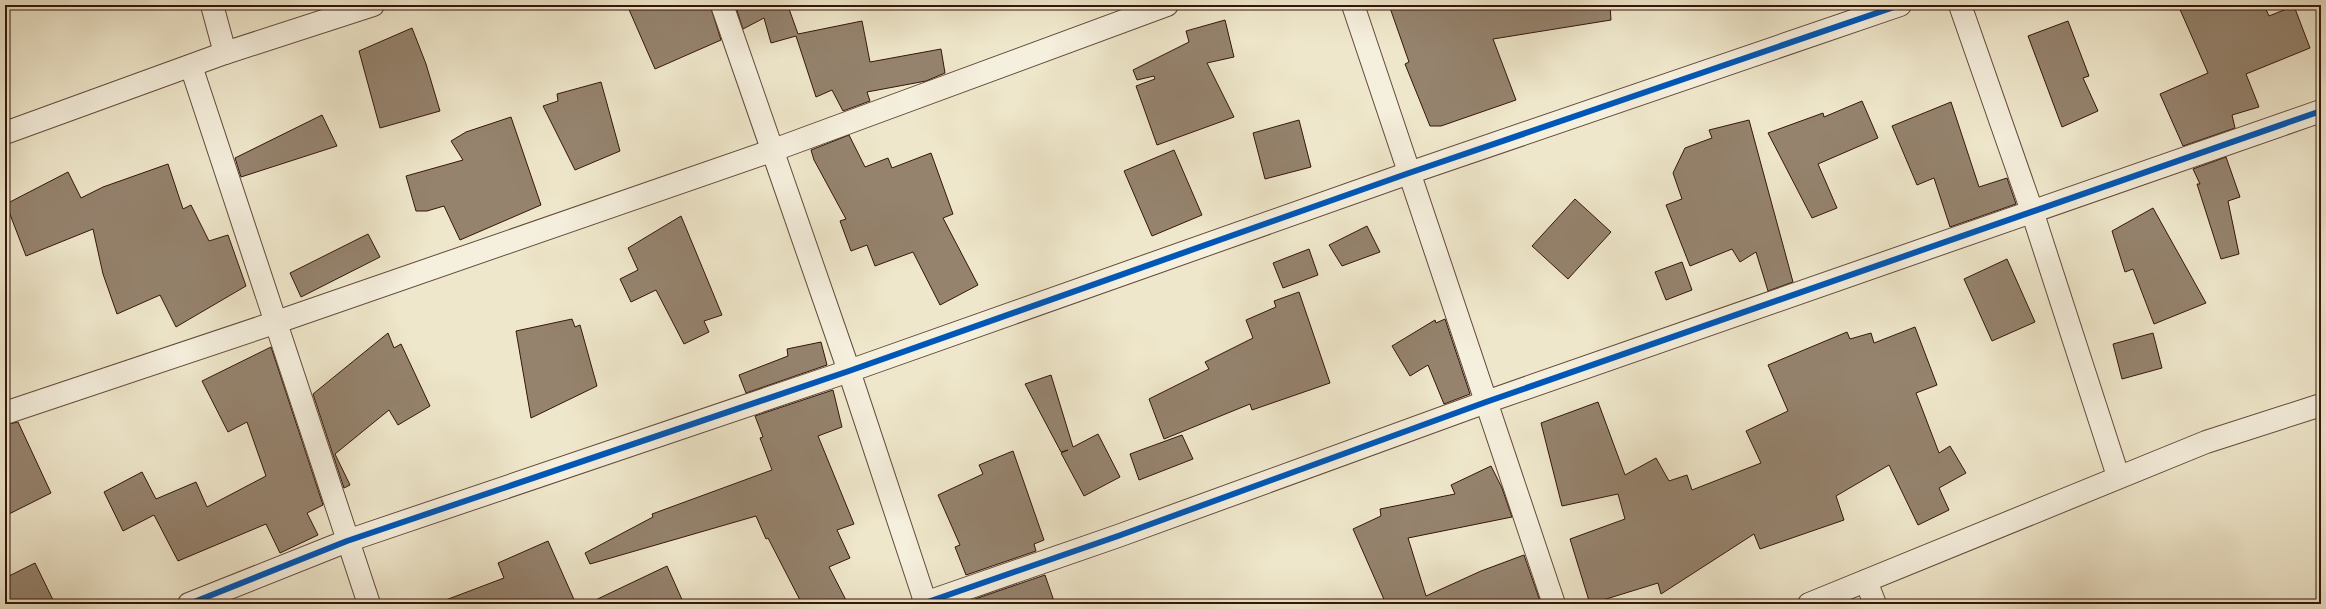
<svg xmlns="http://www.w3.org/2000/svg" width="2326" height="609" viewBox="0 0 2326 609" font-family="'Gentium Book Plus',serif">
	<style>
		.building { fill: #95836e; stroke: #34160a }
		.lines { fill: none; stroke-linecap: round; stroke-linejoin: round }
		.minor-casing { stroke: #634a3a; stroke-width: 24 }
		.minor { stroke: #f5efdd; stroke-width: 22 }
		.cycleway-casing { stroke: #f5efdd; stroke-width: 8 }
		.cycleway { stroke: #0057b8; stroke-width: 6 }
	</style>
	<rect width="100%" height="100%" fill="#efe7cb"/>
	<filter id="stains"><feTurbulence type="fractalNoise" baseFrequency=".005" numOctaves="4"/><feColorMatrix values="0 0 0 0 .2 0 0 0 0 .09 0 0 0 0 .02 0 0 0 .5 -.17"/></filter>
	<radialGradient id="worn" r=".72"><stop offset=".6" stop-color="#630" stop-opacity="0"/><stop offset="1" stop-color="#630" stop-opacity=".3"/></radialGradient>
	<g class="building">
		<path d="M 627,5 L 710,5 L 721,40 L 655,69 Z"/>
		<path d="M 735,5 L 790,5 L 788,6 L 798,34 L 862,21 L 870,62 L 941,49 L 945,73 L 926,81 L 867,92 L 870,101 L 843,111 L 832,90 L 816,97 L 796,36 L 771,43 L 764,18 L 743,29 Z"/>
		<path d="M 1389,5 L 1610,5 L 1611,20 L 1493,39 L 1516,100 L 1441,126 L 1430,126 L 1405,64 L 1409,62 Z"/>
		<path d="M 2178,5 L 2264,5 L 2269,16 L 2294,6 L 2310,48 L 2246,74 L 2259,107 L 2232,115 L 2235,128 L 2183,146 L 2160,94 L 2208,73 Z"/>
		<path d="M 1225,20 L 1234,57 L 1207,63 L 1234,117 L 1157,145 L 1136,86 L 1155,79 L 1154,76 L 1137,80 L 1133,70 L 1189,42 L 1186,31 Z"/>
		<path d="M 2068,21 L 2089,76 L 2083,78 L 2098,111 L 2062,127 L 2028,36 Z"/>
		<path d="M 412,28 L 426,64 L 440,111 L 380,128 L 359,51 Z"/>
		<path d="M 601,82 L 620,151 L 575,170 L 543,106 L 558,101 L 557,94 Z"/>
		<path d="M 1862,101 L 1878,138 L 1818,164 L 1837,208 L 1812,218 L 1768,133 L 1823,113 L 1824,117 Z"/>
		<path d="M 1951,102 L 1979,187 L 2007,178 L 2016,204 L 1950,227 L 1934,178 L 1917,185 L 1892,126 Z"/>
		<path d="M 322,115 L 337,146 L 241,177 L 235,158 Z"/>
		<path d="M 511,117 L 541,205 L 460,240 L 444,206 L 427,211 L 416,211 L 406,176 L 463,160 L 451,141 L 466,132 Z"/>
		<path d="M 1299,120 L 1311,167 L 1265,179 L 1253,133 Z"/>
		<path d="M 1749,120 L 1793,282 L 1768,291 L 1756,252 L 1740,262 L 1732,249 L 1690,266 L 1666,205 L 1682,199 L 1673,173 L 1685,148 L 1712,138 L 1709,130 Z"/>
		<path d="M 849,135 L 865,167 L 888,158 L 892,168 L 931,153 L 953,214 L 943,218 L 978,285 L 940,305 L 913,252 L 875,266 L 867,245 L 851,251 L 840,221 L 846,219 L 814,160 L 811,150 Z"/>
		<path d="M 1174,150 L 1202,215 L 1152,236 L 1124,171 Z"/>
		<path d="M 2226,157 L 2240,197 L 2228,201 L 2239,254 L 2221,259 L 2197,184 L 2200,184 L 2193,169 Z"/>
		<path d="M 168,164 L 183,209 L 191,205 L 209,241 L 228,235 L 246,286 L 176,327 L 160,295 L 117,314 L 103,274 L 93,229 L 26,256 L 6,204 L 68,172 L 81,198 L 103,187 Z"/>
		<path d="M 1575,199 L 1611,232 L 1568,279 L 1532,246 Z"/>
		<path d="M 2153,208 L 2206,303 L 2154,324 L 2133,269 L 2125,272 L 2112,231 Z"/>
		<path d="M 681,216 L 722,315 L 704,321 L 709,332 L 684,344 L 656,290 L 631,302 L 620,279 L 638,270 L 628,248 Z"/>
		<path d="M 1367,226 L 1380,252 L 1342,266 L 1329,245 Z"/>
		<path d="M 368,234 L 380,257 L 301,297 L 290,273 Z"/>
		<path d="M 1309,249 L 1318,275 L 1283,288 L 1273,263 Z"/>
		<path d="M 2007,259 L 2035,322 L 1992,341 L 1964,279 Z"/>
		<path d="M 1682,262 L 1692,290 L 1666,300 L 1655,272 Z"/>
		<path d="M 1299,292 L 1330,383 L 1252,410 L 1250,404 L 1164,439 L 1149,399 L 1209,369 L 1205,362 L 1253,338 L 1246,320 L 1276,307 L 1274,301 Z"/>
		<path d="M 572,319 L 575,327 L 580,325 L 597,386 L 531,418 L 516,331 Z"/>
		<path d="M 1445,319 L 1470,394 L 1444,404 L 1428,365 L 1410,376 L 1392,346 L 1435,320 L 1436,323 Z"/>
		<path d="M 1915,327 L 1937,385 L 1916,393 L 1939,453 L 1950,446 L 1966,473 L 1939,488 L 1949,510 L 1918,525 L 1889,465 L 1836,496 L 1844,520 L 1760,549 L 1754,534 L 1661,594 L 1658,583 L 1590,604 L 1570,539 L 1625,519 L 1618,494 L 1562,506 L 1541,423 L 1598,402 L 1625,475 L 1656,458 L 1669,481 L 1687,475 L 1692,490 L 1761,463 L 1746,431 L 1788,411 L 1768,365 L 1847,332 L 1850,339 L 1871,333 L 1874,343 Z"/>
		<path d="M 388,333 L 394,348 L 401,344 L 430,406 L 398,425 L 389,410 L 335,454 L 350,485 L 344,488 L 313,394 Z"/>
		<path d="M 2153,333 L 2162,368 L 2122,379 L 2113,344 Z"/>
		<path d="M 821,342 L 827,365 L 746,393 L 739,375 L 788,356 L 787,349 Z"/>
		<path d="M 271,347 L 323,505 L 307,513 L 318,535 L 280,553 L 266,524 L 178,561 L 154,515 L 123,531 L 104,492 L 142,472 L 156,499 L 196,482 L 207,507 L 266,476 L 247,422 L 228,432 L 202,381 Z"/>
		<path d="M 1051,375 L 1073,447 L 1098,434 L 1120,477 L 1084,496 L 1061,453 L 1068,450 L 1061,452 L 1025,384 Z"/>
		<path d="M 833,390 L 842,427 L 818,436 L 854,524 L 837,530 L 850,558 L 829,567 L 848,604 L 802,604 L 768,538 L 766,539 L 756,516 L 590,564 L 585,553 L 653,517 L 652,514 L 772,470 L 760,438 L 763,437 L 755,416 Z"/>
		<path d="M 18,422 L 51,493 L 5,516 L 5,425 Z"/>
		<path d="M 1182,435 L 1193,459 L 1139,480 L 1130,454 Z"/>
		<path d="M 1013,451 L 1044,540 L 1034,544 L 1036,551 L 966,575 L 955,547 L 960,545 L 938,495 L 983,474 L 979,465 Z"/>
		<path d="M 1491,466 L 1502,488 L 1512,517 L 1408,538 L 1426,596 L 1481,571 L 1524,555 L 1541,604 L 1386,604 L 1353,529 L 1381,516 L 1380,509 L 1455,494 L 1451,485 Z"/>
		<path d="M 548,541 L 576,604 L 443,604 L 443,601 L 504,578 L 498,563 Z"/>
		<path d="M 35,563 L 55,604 L 11,604 L 5,593 L 5,578 Z"/>
		<path d="M 667,566 L 684,604 L 587,604 Z"/>
		<path d="M 1045,575 L 1055,604 L 978,604 L 975,599 Z"/>
	</g>
	<g class="lines">
		<g class="minor-casing">
			<g id="minor">
				<path d="M 212,5 L 225,53"/>
				<path d="M 722,5 L 849,371 L 926,604"/>
				<path d="M 1353,5 L 1554,604"/>
				<path d="M 1960,5 L 2032,211 L 2118,476"/>
				<path d="M 191,66 L 369,604"/>
				<path d="M 5,133 L 225,53 L 373,5"/>
				<path d="M 5,413 L 277,322 L 771,151 L 1167,5"/>
				<path d="M 1866,581 L 1875,604"/>
				<path d="M 189,604 L 347,541 L 849,371 L 1409,173 L 1900,5"/>
				<path d="M 922,604 L 1118,536 L 1486,402 L 2321,111"/>
				<path d="M 1809,604 L 2206,442 L 2321,405"/>
			</g>
		</g>
		<use href="#minor" class="minor"/>
		<g class="cycleway-casing">
			<g id="cycleway">
				<path d="M 189,604 L 347,541 L 849,371 L 1409,173 L 1900,5"/>
				<path d="M 922,604 L 1118,536 L 1486,402 L 2321,111"/>
			</g>
		</g>
		<use href="#cycleway" class="cycleway"/>
	</g>
	<rect width="2326" height="609" fill="none" stroke="#efe7cb" stroke-width="20"/>
	<rect x="6" y="6" width="2314" height="597" fill="none" stroke="#34160a" stroke-width="2"/>
	<rect x="10" y="10" width="2306" height="589" fill="none" stroke="#34160a"/>
	<rect width="100%" height="100%" filter="url(#stains)"/>
	<rect width="100%" height="100%" fill="url(#worn)"/>
</svg>
